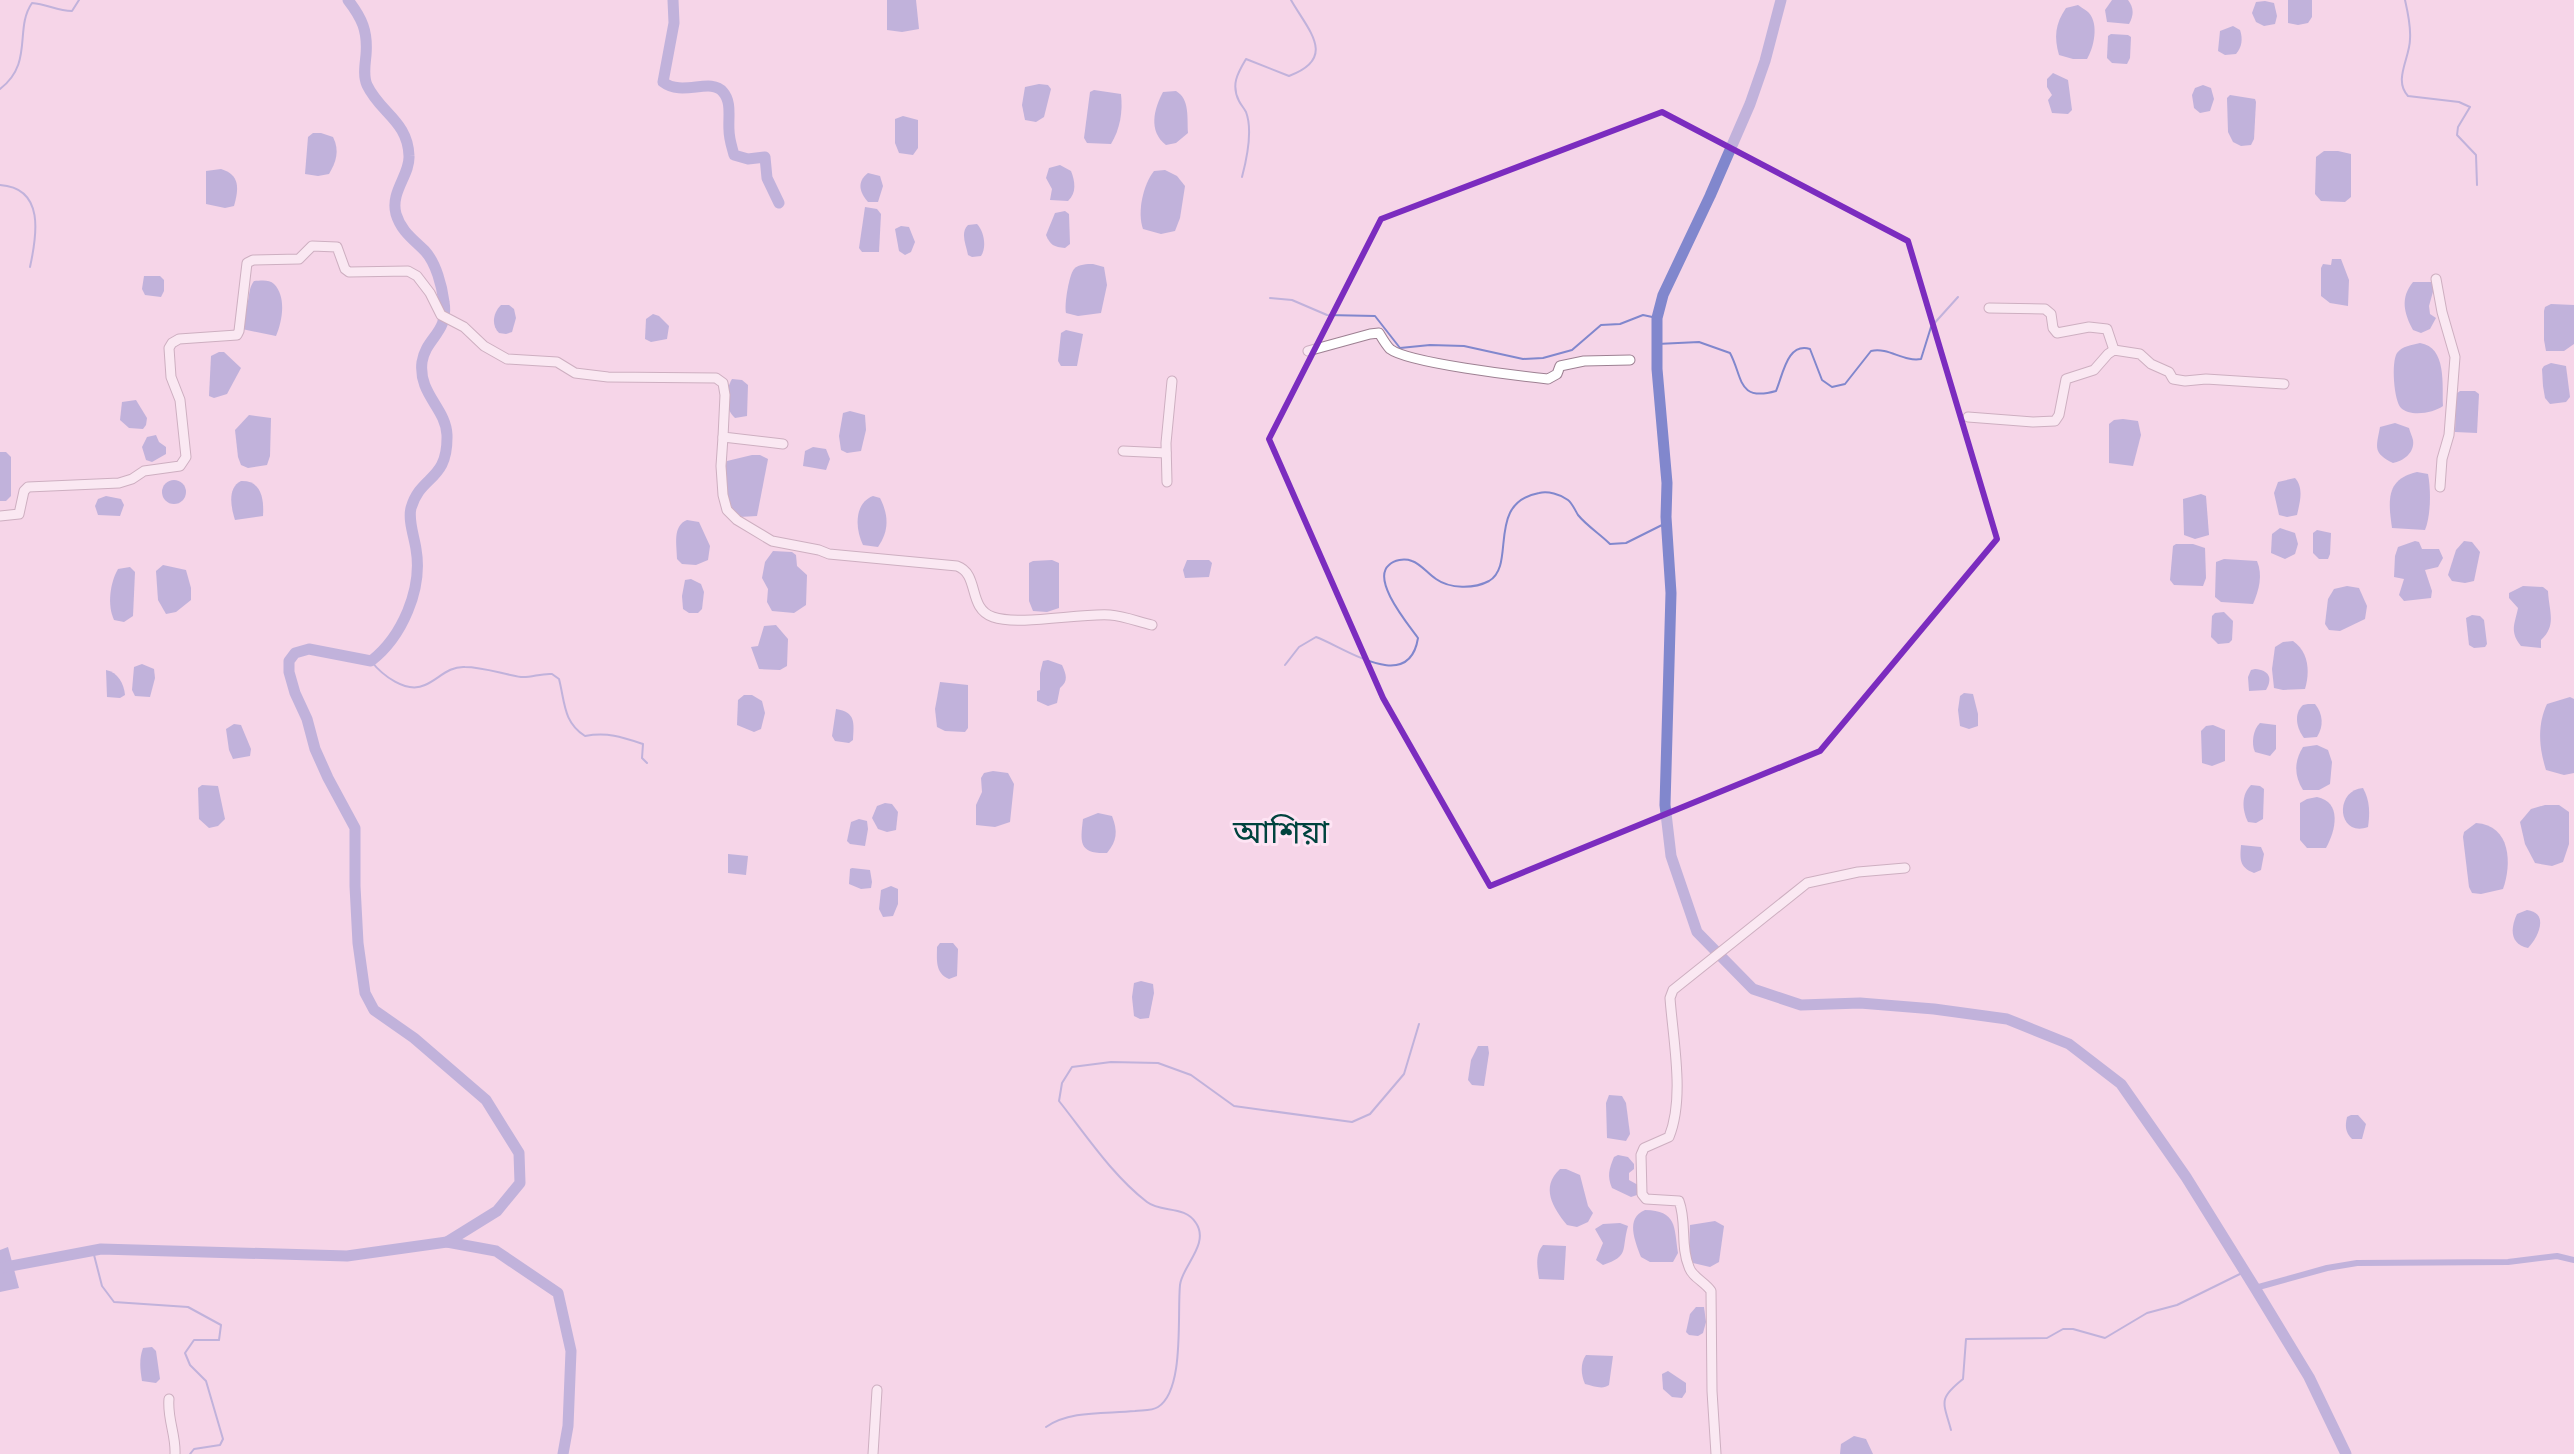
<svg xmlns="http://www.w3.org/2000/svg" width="2574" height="1454" viewBox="0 0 2574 1454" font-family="'Titillium Web','Noto Sans Bengali',sans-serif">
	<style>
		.water { fill: #8187cd }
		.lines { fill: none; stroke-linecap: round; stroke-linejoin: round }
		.stream { stroke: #8187cd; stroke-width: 2 }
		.canal { stroke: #8187cd; stroke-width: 6 }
		.river { stroke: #8187cd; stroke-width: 11 }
		.minor-casing { stroke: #9d8092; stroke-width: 11 }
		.minor { stroke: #fff; stroke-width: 9 }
		.marked { fill: none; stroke: #7b2cbf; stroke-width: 6; stroke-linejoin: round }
		.labels { text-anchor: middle; stroke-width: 6; stroke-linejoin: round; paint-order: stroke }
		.quarter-label { font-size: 32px; fill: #00433e; stroke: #fee4f4 }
	</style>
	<rect width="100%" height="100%" fill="#f5d5e8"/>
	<g class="water">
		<path d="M 887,0 L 916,0 L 919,29 L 902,32 L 887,30 Z"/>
		<path d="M 2112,0 L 2128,0 C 2134,8 2134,15 2129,24 L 2107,22 L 2105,10 Z"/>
		<path d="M 2288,0 L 2312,0 L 2312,17 L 2308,23 L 2298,25 L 2288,23 Z"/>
		<path d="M 2265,1 L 2274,3 L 2277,16 L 2275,24 L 2264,26 L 2256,22 L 2252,13 L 2256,2 Z"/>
		<path d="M 2078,5 C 2079,6 2089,12 2089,13 C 2099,24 2094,48 2087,59 L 2073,59 L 2059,55 C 2054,37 2055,24 2066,8 Z"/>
		<path d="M 2233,26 L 2240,30 C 2243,39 2242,47 2236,54 L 2225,55 L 2218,51 L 2220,31 Z"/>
		<path d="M 2111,34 L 2128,35 L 2131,37 L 2130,58 L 2127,64 L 2112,63 L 2107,58 L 2108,36 Z"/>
		<path d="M 2053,73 L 2068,80 L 2072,110 L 2068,114 L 2052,113 L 2048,100 L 2052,95 L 2047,87 L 2047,79 Z"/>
		<path d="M 1039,84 L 1048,85 L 1051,89 L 1044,117 L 1036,122 L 1025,120 L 1022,105 L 1025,87 Z"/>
		<path d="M 2203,85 L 2211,88 L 2214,99 L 2210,111 L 2200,113 L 2194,108 L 2192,95 L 2195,88 Z"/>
		<path d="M 1094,90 L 1121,94 C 1123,112 1120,129 1111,144 L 1087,143 L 1084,138 L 1090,92 Z"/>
		<path d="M 1176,91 C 1190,99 1187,118 1188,133 L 1176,143 L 1166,145 C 1148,131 1154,109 1163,92 Z"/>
		<path d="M 2230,95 L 2255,99 L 2256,102 L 2254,139 L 2251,145 L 2241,146 L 2233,142 L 2228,132 L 2227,98 Z"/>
		<path d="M 903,116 L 918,120 L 918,148 L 913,155 L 899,153 L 895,143 L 895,119 Z"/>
		<path d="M 313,133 L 321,133 L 333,137 C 340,151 336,162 329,174 L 318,176 L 305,174 L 308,137 Z"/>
		<path d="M 2324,151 L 2338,151 L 2351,154 L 2351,197 L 2345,202 L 2321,201 L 2315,194 L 2316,157 Z"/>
		<path d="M 1060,165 L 1071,171 C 1075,181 1077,193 1068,201 L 1050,200 L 1052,189 L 1046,178 L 1049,168 Z"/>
		<path d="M 221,169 C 240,175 239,188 234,206 L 225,208 L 206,204 L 206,171 Z"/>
		<path d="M 1165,170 L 1177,176 L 1185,186 L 1180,218 L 1175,231 L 1161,234 L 1143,229 C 1137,212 1143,185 1154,171 Z"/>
		<path d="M 868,173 L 880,176 L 883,186 L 878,202 L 868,202 C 860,193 856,182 868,173 Z"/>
		<path d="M 865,207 L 877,209 L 881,214 L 879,252 L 862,252 L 859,248 Z"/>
		<path d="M 1065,211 L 1069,214 L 1070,244 L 1065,248 C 1054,247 1050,245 1046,235 L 1055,213 Z"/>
		<path d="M 977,224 C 984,231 987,247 981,256 L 972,257 L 968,255 C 966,244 960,233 968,225 Z"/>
		<path d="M 901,226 L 909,227 L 915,242 L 911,252 L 905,255 L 899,251 L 895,229 Z"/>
		<path d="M 2332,259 L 2341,259 L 2349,280 L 2348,306 L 2330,303 L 2321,296 L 2321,268 L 2323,264 L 2331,265 Z"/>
		<path d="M 1093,264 L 1104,267 L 1107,285 L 1101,313 L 1078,316 L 1066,313 C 1064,305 1069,275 1074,269 C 1079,264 1087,264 1093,264 Z"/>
		<path d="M 144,276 L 160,276 L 164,280 L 164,291 L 161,297 L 145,295 L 142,289 Z"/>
		<path d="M 254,281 C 260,281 269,279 274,284 C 287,297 282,322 276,336 L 242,329 L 240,318 C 252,304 246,291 254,281 Z"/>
		<path d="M 2413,282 L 2431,282 L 2434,288 L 2429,306 L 2430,314 L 2436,318 L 2430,329 L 2421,333 L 2413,330 C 2404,313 2400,298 2413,282 Z"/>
		<path d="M 2551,304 L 2574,305 L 2574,344 L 2564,351 L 2546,351 L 2544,340 L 2544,311 L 2545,307 Z"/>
		<path d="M 501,305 L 509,305 L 514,309 L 516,318 L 512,332 L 506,334 L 499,333 C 491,325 493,313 501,305 Z"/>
		<path d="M 653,314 L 659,316 L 669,326 L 667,339 L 651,342 L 645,339 L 646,319 Z"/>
		<path d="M 1066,330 L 1083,334 L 1077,366 L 1061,366 L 1058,361 L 1061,333 Z"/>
		<path d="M 2420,343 C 2447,347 2442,385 2443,406 C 2434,413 2410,417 2401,408 C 2394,401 2391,362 2397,353 C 2402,346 2412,345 2420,343 Z"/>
		<path d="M 219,352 L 224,352 L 241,368 L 227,394 L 214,398 L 209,396 L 211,356 Z"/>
		<path d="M 2551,363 L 2566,366 L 2570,397 L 2566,402 L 2550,404 L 2545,398 L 2543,386 L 2542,369 L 2544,366 Z"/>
		<path d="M 732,379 L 742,380 L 748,385 L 747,416 L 735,418 C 724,408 725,391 732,379 Z"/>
		<path d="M 2460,391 L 2475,391 L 2479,394 L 2477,433 L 2455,432 L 2456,394 Z"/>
		<path d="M 136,400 L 147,418 L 146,425 L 143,429 L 129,428 L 120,420 L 122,402 Z"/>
		<path d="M 850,411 L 865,415 L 866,430 L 861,451 L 847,453 L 841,450 L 839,436 L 843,413 Z"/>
		<path d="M 249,415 L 271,418 L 270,456 L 267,465 L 248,468 L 241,465 L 238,457 L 235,430 Z"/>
		<path d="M 2123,419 L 2138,421 L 2141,435 L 2133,466 L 2109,463 L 2109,424 L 2114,420 Z"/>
		<path d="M 2395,423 L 2409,428 C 2410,432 2412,436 2413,440 C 2415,453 2403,461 2393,463 C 2373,453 2376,448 2380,427 Z"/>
		<path d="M 156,435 L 159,442 L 166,447 L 166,454 L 152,462 L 146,460 L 142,447 L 147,437 Z"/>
		<path d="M 813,447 L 826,449 L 830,459 L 826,470 L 803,466 L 805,451 Z"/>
		<path d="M 0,452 L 6,452 L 11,457 L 11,496 L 6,501 L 0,501 Z"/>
		<path d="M 752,455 L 760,455 L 768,459 L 757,516 L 739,517 C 726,504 720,478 727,461 Z"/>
		<path d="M 2417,472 L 2428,474 C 2431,490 2431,515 2425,530 L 2392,528 C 2388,500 2386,479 2417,472 Z"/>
		<path d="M 2295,478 C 2304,488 2300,502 2297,515 L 2287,517 L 2279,515 L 2274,493 L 2278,482 Z"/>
		<circle cx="174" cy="492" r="12"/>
		<path d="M 241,481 C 262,480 264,500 263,516 L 235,520 C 231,507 227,488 241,481 Z"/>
		<path d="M 2201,494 L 2206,496 L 2209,535 L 2195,539 L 2184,535 L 2183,499 Z"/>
		<path d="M 106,496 L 121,499 L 124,505 L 120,516 L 98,515 L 95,506 L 98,499 Z"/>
		<path d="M 873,496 L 880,498 C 889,516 889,531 878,547 L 863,545 C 855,529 854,503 873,496 Z"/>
		<path d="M 687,520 L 699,522 L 710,546 L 708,560 L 696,565 L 682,564 L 677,559 C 677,545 672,526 687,520 Z"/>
		<path d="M 2280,528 L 2295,533 L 2298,544 L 2295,554 L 2285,559 L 2271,553 L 2272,534 Z"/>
		<path d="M 2317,530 L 2331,533 L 2330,554 L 2328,559 L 2319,559 L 2313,553 L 2313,533 Z"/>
		<path d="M 2415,541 L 2419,542 L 2422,549 L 2439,549 L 2443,558 L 2438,567 L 2425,570 L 2432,591 L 2431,598 L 2404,601 L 2399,595 L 2404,579 L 2394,577 L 2395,556 L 2398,547 Z"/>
		<path d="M 2464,541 L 2472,542 L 2480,552 L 2474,581 L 2465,583 L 2452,581 L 2448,575 L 2456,550 Z"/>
		<path d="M 2176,544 L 2193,544 L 2205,548 L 2206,578 L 2203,586 L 2174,585 L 2170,580 L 2173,546 Z"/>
		<path d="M 773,551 L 792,552 L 796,555 L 797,566 L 807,575 L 806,605 L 794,613 L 772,611 L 767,602 L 768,589 L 762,578 L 765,562 Z"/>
		<path d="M 2224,559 L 2257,561 C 2263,575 2259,590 2253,604 L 2221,602 L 2215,597 L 2216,562 Z"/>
		<path d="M 1052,560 L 1059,563 L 1059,608 L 1047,612 L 1033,611 L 1029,601 L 1029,563 L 1033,561 Z"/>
		<path d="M 1187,560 L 1209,560 L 1212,563 L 1209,577 L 1185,578 L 1183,570 Z"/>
		<path d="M 163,565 L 186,570 L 191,588 L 191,600 L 176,612 L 166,614 L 158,600 L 156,571 Z"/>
		<path d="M 130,567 L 135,572 L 133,616 L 124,622 L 114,620 C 107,605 110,583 118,569 Z"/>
		<path d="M 691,579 L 701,584 L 704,592 L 702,609 L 698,613 L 689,613 L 683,609 L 682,596 L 685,580 Z"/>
		<path d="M 2347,586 L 2359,588 L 2367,606 L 2365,619 L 2340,631 L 2329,630 L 2325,624 L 2328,599 L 2334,589 Z"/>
		<path d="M 2523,586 L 2543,587 L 2548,591 C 2549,612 2557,625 2541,640 L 2541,648 L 2521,646 C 2509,631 2515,624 2518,608 L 2509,598 L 2509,593 Z"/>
		<path d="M 2224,612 L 2233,621 L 2232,640 L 2229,643 L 2218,644 L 2211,637 L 2212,616 L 2215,613 Z"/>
		<path d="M 2472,615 L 2480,616 L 2484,620 L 2487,644 L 2485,647 L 2474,648 L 2469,645 L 2466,618 Z"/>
		<path d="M 776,625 L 788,639 L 787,666 L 780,670 L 759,669 L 751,647 L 758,646 L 764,626 Z"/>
		<path d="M 2293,641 C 2309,652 2310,672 2305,689 L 2283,690 L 2274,688 L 2272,669 L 2275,647 L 2283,642 Z"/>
		<path d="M 1048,660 L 1062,665 C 1066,674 1069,681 1060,688 L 1057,703 L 1048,706 L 1037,701 L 1037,691 L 1040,690 L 1040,673 L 1043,661 Z"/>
		<path d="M 142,664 L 154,669 L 155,678 L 150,697 L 135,696 L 132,690 L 134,667 Z"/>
		<path d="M 2255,669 C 2269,670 2273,678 2266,690 L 2249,691 L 2248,677 L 2251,670 Z"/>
		<path d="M 106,670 C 118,672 124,684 125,695 L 120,698 L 107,697 Z"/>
		<path d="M 940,682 L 968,685 L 968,728 L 965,732 L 945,731 L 937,727 L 935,709 Z"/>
		<path d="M 1964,693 L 1973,694 L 1978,714 L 1978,726 L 1969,729 L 1960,726 L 1958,710 L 1960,696 Z"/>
		<path d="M 744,695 L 752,695 L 762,701 L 765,713 L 761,729 L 754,732 L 737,725 L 738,700 Z"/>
		<path d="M 2570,697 L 2574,699 L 2574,773 L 2564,775 L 2546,770 C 2539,748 2537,725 2547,704 Z"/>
		<path d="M 2308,704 L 2315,704 C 2323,714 2324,726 2317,737 L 2304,738 C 2297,729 2293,714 2303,705 Z"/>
		<path d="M 836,709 C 856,712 854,723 853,740 L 849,743 L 835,741 L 832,736 Z"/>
		<path d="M 2260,723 L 2276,725 L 2276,749 L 2270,756 L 2255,752 C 2251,744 2253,729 2260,723 Z"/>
		<path d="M 234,724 L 241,725 L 251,749 L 250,756 L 233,759 L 229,750 L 226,729 Z"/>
		<path d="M 2213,725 L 2225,730 L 2225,761 L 2212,766 L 2202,763 L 2201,731 L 2206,726 Z"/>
		<path d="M 2317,745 L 2328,750 L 2332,762 L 2330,784 L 2319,790 L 2303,790 C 2294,776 2294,761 2303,747 Z"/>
		<path d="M 993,771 L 1008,773 L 1014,784 L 1010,822 L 995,827 L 976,825 L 976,805 L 982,792 L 981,778 L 984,773 Z"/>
		<path d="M 202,785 L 218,786 L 225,819 L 218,826 L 209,828 L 199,819 L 198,788 Z"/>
		<path d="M 2251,785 L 2260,786 L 2264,789 L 2263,819 L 2256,823 L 2248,822 C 2242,810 2241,795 2251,785 Z"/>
		<path d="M 2363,788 C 2370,801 2370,813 2368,827 C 2337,838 2334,790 2363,788 Z"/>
		<path d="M 2317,797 C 2342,802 2336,830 2326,848 L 2307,848 L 2300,840 L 2300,803 L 2307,799 Z"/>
		<path d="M 885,803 L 892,804 L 898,812 L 896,830 L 887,832 L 878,829 L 872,818 L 877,806 Z"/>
		<path d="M 2545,805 L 2559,805 L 2569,812 L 2569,844 L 2563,862 L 2552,866 L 2535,863 L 2525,844 L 2520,822 L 2531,809 Z"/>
		<path d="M 1098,813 L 1112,816 C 1118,831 1117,841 1107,853 C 1079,854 1080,843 1083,819 Z"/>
		<path d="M 859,819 L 867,821 L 868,829 L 865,846 L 850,844 L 847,841 L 851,822 Z"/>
		<path d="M 2476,823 C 2511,825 2512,864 2503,889 L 2481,894 L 2472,893 L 2469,887 L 2463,837 L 2464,832 Z"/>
		<path d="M 2241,845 L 2261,847 L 2264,854 L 2261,870 L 2254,873 C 2239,867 2240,859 2241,845 Z"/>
		<path d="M 728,854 L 748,856 L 746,875 L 728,873 Z"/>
		<path d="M 852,868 L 870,870 L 872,882 L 871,888 L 861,889 L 849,884 L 850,869 Z"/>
		<path d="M 891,886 L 898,889 L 898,904 L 893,916 L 883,917 L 879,909 L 881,890 Z"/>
		<path d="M 2527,910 C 2550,913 2538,938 2528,948 C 2510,944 2510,929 2517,914 Z"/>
		<path d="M 940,943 L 953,943 L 958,949 L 957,976 L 949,979 C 935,973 937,960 937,947 Z"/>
		<path d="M 1141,981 L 1153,984 L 1154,993 L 1149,1018 L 1140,1019 L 1134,1016 L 1132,997 L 1134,983 Z"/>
		<path d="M 1478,1046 L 1488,1046 L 1489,1053 L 1484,1086 L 1472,1085 L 1468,1080 L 1471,1060 Z"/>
		<path d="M 1609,1095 L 1622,1096 L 1626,1103 L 1630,1134 L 1626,1141 L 1607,1138 L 1606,1103 Z"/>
		<path d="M 2351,1115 L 2358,1115 L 2366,1124 L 2362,1139 L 2352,1139 C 2345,1132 2345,1126 2347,1117 Z"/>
		<path d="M 1618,1155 L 1628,1157 L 1634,1164 L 1634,1169 L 1629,1173 L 1629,1180 L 1638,1185 L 1637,1195 L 1631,1197 L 1612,1188 C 1607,1176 1609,1169 1614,1157 Z"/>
		<path d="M 1560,1169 L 1566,1169 L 1580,1175 L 1588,1206 L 1593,1213 L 1588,1222 L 1577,1227 L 1567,1225 C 1553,1208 1540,1187 1560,1169 Z"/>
		<path d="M 1645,1210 C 1677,1211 1674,1226 1678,1253 L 1673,1262 L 1650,1262 L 1641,1257 C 1635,1241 1625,1218 1645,1210 Z"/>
		<path d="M 1715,1221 L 1724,1226 L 1719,1262 L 1710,1267 L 1693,1263 L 1689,1253 L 1690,1225 Z"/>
		<path d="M 1620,1223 L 1628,1226 C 1621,1250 1630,1256 1603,1265 L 1596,1260 L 1603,1243 L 1595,1229 L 1603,1224 Z"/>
		<path d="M 1543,1245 L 1566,1246 L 1564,1280 L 1539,1279 C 1537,1267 1535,1254 1543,1245 Z"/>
		<path d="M 8,1247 L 19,1288 L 0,1292 L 0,1250 Z"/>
		<path d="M 1696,1307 L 1704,1307 L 1706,1322 L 1703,1333 L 1698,1336 L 1689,1335 L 1686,1332 L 1690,1314 Z"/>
		<path d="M 152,1347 L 156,1351 L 160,1379 L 156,1383 L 142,1381 C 140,1369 139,1359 143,1348 Z"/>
		<path d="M 1586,1355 L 1613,1356 L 1609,1385 C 1603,1390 1593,1386 1585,1384 C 1581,1375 1580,1363 1586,1355 Z"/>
		<path d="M 1668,1371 L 1686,1383 L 1686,1392 L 1682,1398 L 1672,1397 L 1663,1389 L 1662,1374 Z"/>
		<path d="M 1854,1436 L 1866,1439 L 1873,1454 L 1840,1454 L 1841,1444 Z"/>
	</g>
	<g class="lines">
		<g class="stream">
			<path d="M 2405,0 C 2408,13 2411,26 2410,39 C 2410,58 2393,80 2408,96 L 2459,102 L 2470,107 L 2458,127 L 2457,135 L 2476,155 L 2477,185"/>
			<path d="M 0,89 C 34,63 14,29 32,3 C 47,4 57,11 72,11 L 79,0"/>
			<path d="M 1242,177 C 1247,158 1253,130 1246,112 C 1244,108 1241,105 1239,101 C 1231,85 1237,74 1246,59 L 1289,76 C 1338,58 1308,30 1291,0"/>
			<path d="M 0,185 C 45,188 37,235 30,267"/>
			<path d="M 1270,298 L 1292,300 L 1327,315 L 1375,316 L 1400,348 L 1430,345 L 1464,346 L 1523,359 L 1543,358 L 1572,350 L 1601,325 L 1620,324 L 1643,315 L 1657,318"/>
			<path d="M 1657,344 L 1699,342 L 1730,353 C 1743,377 1737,402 1776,391 C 1783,375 1787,342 1810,349 L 1822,380 L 1832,387 L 1845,384 L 1871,351 C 1889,347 1903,362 1921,359 L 1931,327 L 1958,297"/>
			<path d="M 371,661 C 382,675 406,694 425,685 C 439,679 448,666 465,667 C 483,667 502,674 521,677 C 531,678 541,673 552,674 L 559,679 C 565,702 563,722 585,736 C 608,732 622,737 643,744 L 642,758 L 647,763"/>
			<path d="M 1285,665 L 1299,647 L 1316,637 C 1344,647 1409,695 1418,638 C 1408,624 1371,580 1389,565 C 1394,560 1404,558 1412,561 C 1421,564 1428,574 1436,579 C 1450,589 1474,589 1489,581 C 1517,565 1485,503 1539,493 C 1548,491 1560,494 1568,500 C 1572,503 1575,510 1578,515 C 1587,526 1600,534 1610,544 L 1626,543 L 1666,523"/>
			<path d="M 93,1251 L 102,1286 L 114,1302 L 188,1307 L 221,1325 L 219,1340 L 194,1340 L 185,1353 L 190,1365 L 206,1381 L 223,1439 L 220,1445 L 194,1449 L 190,1454"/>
			<path d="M 1046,1427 C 1070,1410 1106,1414 1135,1411 C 1142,1410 1152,1411 1158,1407 C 1185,1390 1177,1314 1180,1285 C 1182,1266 1210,1244 1196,1223 C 1185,1205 1161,1213 1147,1202 C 1112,1175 1086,1135 1059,1101 L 1062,1083 L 1072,1067 L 1111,1062 L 1158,1063 L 1191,1075 L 1234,1106 L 1352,1122 L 1370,1114 L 1404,1074 L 1419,1024"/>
			<path d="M 1951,1430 C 1943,1401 1938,1399 1963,1379 L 1966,1339 L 2047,1338 L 2063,1329 L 2073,1329 L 2105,1338 L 2147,1313 L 2177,1305 L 2244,1272"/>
		</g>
		<path class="canal" d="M 2255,1288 L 2327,1268 L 2357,1263 L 2508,1262 L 2557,1256 L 2574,1260"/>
		<g class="river">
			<path d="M 348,0 C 362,18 368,31 366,55 C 365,65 363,76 367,85 C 380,113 408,121 409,156 C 410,175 390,192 396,214 C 401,231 413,239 425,251 C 436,263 442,286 444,302 C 449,333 426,337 422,362 C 418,394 446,408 447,435 C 448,482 421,474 411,508 C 408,520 414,536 416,549 C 423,589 402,637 371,661 L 309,649 L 295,653 L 289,661 L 289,672 L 295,693 L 307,719 L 315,749 L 328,778 L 355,828 L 355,886 L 358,943 L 365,993 L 374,1010 L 414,1038 L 486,1100 L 519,1153 L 520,1183 L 497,1211 L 447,1242"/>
			<path d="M 673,0 L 674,23 L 663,82 C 682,97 711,77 723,92 C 732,102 728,118 729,130 C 729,139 732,147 734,155 L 748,159 L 765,157 L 767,178 L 779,203"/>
			<path d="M 1781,0 L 1765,61 L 1750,104 L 1710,196 L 1663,295 L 1657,318 L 1657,369 L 1667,483 L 1666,517 L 1671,593 L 1665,805 L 1671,856 L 1697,932 L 1753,989 L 1801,1005 L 1860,1003 L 1934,1009 L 2007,1019 L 2069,1044 L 2121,1084 L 2186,1177 L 2255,1288 L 2309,1377 L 2346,1454"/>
			<path d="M 0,1268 L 101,1249 L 347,1256 L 447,1242 L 496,1251 L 558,1293 L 571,1351 L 568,1426 L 563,1454"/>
		</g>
		<g class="minor-casing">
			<g id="minor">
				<path d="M 2436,279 L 2442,312 L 2455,357 L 2449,435 L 2442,459 L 2440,487"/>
				<path d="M 1989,308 L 2045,309 L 2051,314 L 2053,328 L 2057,333 L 2089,327 L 2107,329 L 2114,350"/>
				<path d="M 1308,351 L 1370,334 L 1379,333 C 1382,338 1386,345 1390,349 C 1408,363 1520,376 1548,379 L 1557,374 L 1560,366 L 1584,361 L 1630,360"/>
				<path d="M 1968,417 L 2033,422 L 2055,421 L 2059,415 L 2066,379 L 2094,370 L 2108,354 L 2114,350 L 2140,354 L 2151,364 L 2169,372 L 2173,379 L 2185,381 L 2206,379 L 2284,384"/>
				<path d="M 723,437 L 721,466 L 723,495 L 727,510 L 737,520 L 772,541 L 819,550 L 829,554 L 957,566 C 980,574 967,608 993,617 C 1020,626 1079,613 1110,615 C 1124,616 1139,622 1152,625"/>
				<path d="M 1123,451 L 1166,453"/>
				<path d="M 1167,482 L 1166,443 L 1172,381"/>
				<path d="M 0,516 L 19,514 L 24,491 L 28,487 L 119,483 L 132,479 L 144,471 L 180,466 L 186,457 L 180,400 L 171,377 L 169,348 L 172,343 L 179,339 L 237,335 L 239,331 L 247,263 L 253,260 L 299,259 L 312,246 L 337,247 L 345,269 L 349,272 L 408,271 L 417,276 L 430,293 L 441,315 L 464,327 L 484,346 L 507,359 L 557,362 L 575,373 L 608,377 L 716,378 L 723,383 L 725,395 L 723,437 L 783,444"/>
				<path d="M 169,1399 C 167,1418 176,1435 175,1454"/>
				<path d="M 873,1454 L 877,1390"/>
				<path d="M 1716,1454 L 1712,1391 L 1711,1291 C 1705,1282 1692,1277 1689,1267 C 1680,1246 1687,1222 1679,1201 L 1646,1199 L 1642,1194 L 1641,1155 L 1644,1148 L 1669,1137 C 1685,1098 1673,1040 1670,998 L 1673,990 L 1807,883 L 1858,872 L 1905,868"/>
			</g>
		</g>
		<use href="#minor" class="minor"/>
	</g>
	<path d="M0 0H2574V1454H0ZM 1662,112 L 1908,241 L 1997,539 L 1820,751 L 1490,886 L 1383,698 L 1269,439 L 1381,219 Z" fill="#f5d5e8" fill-opacity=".55" fill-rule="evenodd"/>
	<path class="marked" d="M 1662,112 L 1908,241 L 1997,539 L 1820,751 L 1490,886 L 1383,698 L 1269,439 L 1381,219 Z"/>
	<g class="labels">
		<g class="quarter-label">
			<text x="1281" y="843">আশিয়া</text>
		</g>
	</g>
</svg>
